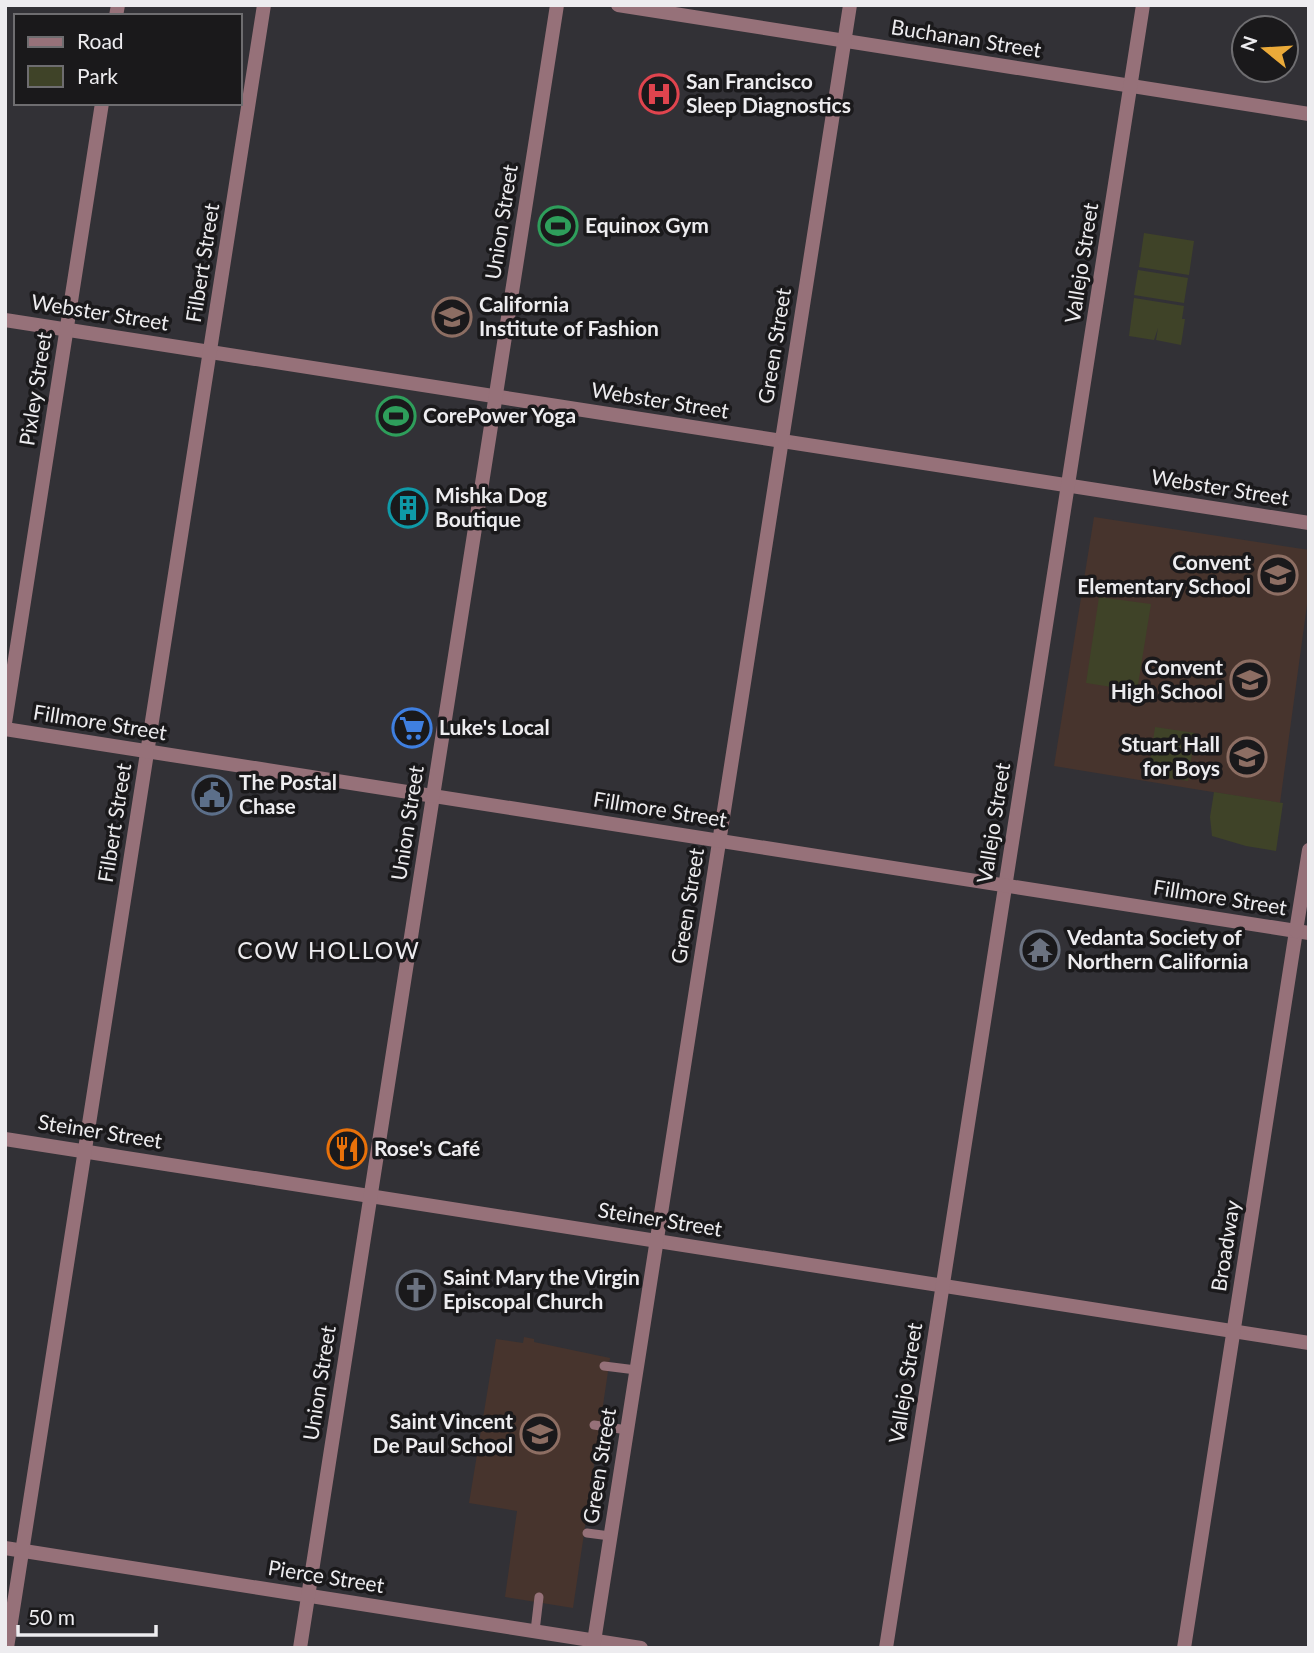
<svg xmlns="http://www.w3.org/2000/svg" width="1314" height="1653" viewBox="0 0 1314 1653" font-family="Lato,sans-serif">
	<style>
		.education { fill: #47342d }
		.green { fill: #3f4328 }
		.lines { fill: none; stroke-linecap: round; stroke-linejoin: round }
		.service { stroke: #967179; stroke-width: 9 }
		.minor { stroke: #967179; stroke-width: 14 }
		.tertiary { stroke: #967179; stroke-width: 14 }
		.labels { text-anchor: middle; stroke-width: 7; stroke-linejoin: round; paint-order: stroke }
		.street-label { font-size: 21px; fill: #edecef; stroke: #1a191b }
		.poi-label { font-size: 21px; font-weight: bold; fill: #edecef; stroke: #1a191b; text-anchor: start }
		.neighbourhood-label { font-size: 23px; letter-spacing: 2px; fill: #edecef; stroke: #1a191b }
	</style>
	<rect width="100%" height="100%" fill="#323136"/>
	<g class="education">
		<path d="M 1094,517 L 1309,550 L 1309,590 L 1280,803 L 1054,766 Z"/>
		<path d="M 524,1337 L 534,1339 L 534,1342 L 610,1358 L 573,1608 L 505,1597 L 517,1511 L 469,1503 L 496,1339 L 523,1343 Z"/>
	</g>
	<g class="green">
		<path d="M 1144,233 L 1194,241 L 1189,275 L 1139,267 Z"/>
		<path d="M 1138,270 L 1188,278 L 1184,303 L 1134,295 Z"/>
		<path d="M 1134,298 L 1184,306 L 1182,319 L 1185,319 L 1181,345 L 1156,340 L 1158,328 L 1154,340 L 1129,336 Z"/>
		<path d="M 1099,597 L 1151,604 L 1137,691 L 1086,683 Z"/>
		<path d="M 1155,727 L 1195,733 L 1188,781 L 1148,775 Z"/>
		<path d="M 1214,792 L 1283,803 L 1276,851 L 1246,846 L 1212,836 L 1210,817 Z"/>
	</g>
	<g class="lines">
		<g class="service">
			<path d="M 604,1366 L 636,1370"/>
			<path d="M 594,1425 L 627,1430"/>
			<path d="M 587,1533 L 610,1536"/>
			<path d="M 535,1631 L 539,1597"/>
		</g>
		<g class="minor">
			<path d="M 618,5 L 1309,114"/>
			<path d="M 116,16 L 118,5"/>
			<path d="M 5,320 L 1309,523"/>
			<path d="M 5,723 L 102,103"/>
			<path d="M 5,1139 L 1309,1343"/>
			<path d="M 5,1548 L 641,1648"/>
			<path d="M 7,1648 L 264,5"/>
			<path d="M 300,1648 L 433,796"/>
			<path d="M 593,1648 L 850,5"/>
			<path d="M 886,1648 L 1143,5"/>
			<path d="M 1184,1648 L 1296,931"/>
		</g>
		<g class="tertiary">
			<path d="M 5,729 L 1309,933"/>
			<path d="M 433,796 L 557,5"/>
			<path d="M 1296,931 L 1309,850"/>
		</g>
	</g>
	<defs>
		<g id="hospital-ring" transform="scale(2.0125)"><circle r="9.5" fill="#1a191b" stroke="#e0444e" stroke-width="1.5"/><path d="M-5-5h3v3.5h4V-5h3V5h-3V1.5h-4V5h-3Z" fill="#e0444e"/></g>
		<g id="stadium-ring" transform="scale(2.0125)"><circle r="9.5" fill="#1a191b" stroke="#2e9e5b" stroke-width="1.5"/><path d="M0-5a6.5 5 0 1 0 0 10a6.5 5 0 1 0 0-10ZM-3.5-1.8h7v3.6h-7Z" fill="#2e9e5b"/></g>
		<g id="university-ring" transform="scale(2.0125)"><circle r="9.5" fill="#1a191b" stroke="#8d6e63" stroke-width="1.5"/><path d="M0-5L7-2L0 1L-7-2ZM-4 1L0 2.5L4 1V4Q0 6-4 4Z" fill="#8d6e63"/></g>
		<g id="building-ring" transform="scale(2.0125)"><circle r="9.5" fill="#1a191b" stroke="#0f9aa8" stroke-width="1.5"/><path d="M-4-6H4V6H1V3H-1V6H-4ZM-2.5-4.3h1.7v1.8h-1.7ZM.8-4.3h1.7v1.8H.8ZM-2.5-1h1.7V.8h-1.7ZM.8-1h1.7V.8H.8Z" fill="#0f9aa8"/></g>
		<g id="school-ring" transform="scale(2.0125)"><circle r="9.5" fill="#1a191b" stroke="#8d6e63" stroke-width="1.5"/><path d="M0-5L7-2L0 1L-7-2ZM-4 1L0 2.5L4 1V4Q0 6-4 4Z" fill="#8d6e63"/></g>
		<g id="supermarket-ring" transform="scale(2.0125)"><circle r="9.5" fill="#1a191b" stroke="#3f7fe0" stroke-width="1.5"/><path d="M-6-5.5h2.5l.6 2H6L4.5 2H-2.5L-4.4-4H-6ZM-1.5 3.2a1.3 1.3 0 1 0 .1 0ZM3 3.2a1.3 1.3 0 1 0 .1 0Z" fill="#3f7fe0"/></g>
		<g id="civic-ring" transform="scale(2.0125)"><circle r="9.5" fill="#1a191b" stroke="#5c6f8a" stroke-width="1.5"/><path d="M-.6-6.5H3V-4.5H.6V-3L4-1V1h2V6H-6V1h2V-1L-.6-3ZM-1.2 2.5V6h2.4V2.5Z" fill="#5c6f8a"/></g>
		<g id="temple-ring" transform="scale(2.0125)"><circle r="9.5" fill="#1a191b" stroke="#6b7280" stroke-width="1.5"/><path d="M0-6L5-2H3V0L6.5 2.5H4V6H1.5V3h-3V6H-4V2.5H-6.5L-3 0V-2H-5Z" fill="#6b7280"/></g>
		<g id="restaurant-ring" transform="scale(2.0125)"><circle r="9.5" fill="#1a191b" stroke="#e8710a" stroke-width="1.5"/><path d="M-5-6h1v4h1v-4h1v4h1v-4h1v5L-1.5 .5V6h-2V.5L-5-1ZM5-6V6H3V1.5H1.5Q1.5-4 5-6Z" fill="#e8710a"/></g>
		<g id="church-ring" transform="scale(2.0125)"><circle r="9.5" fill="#1a191b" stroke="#6b7280" stroke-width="1.5"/><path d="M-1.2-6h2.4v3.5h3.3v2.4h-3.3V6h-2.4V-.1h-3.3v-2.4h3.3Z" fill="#6b7280"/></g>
	</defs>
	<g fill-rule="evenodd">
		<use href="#hospital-ring" x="659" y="94"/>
		<use href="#stadium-ring" x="558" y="226"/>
		<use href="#university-ring" x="452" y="317"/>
		<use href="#stadium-ring" x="396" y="416"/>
		<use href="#building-ring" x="408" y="508"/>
		<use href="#school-ring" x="1278" y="575"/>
		<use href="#school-ring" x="1250" y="680"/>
		<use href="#supermarket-ring" x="412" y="728"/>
		<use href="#school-ring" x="1247" y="757"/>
		<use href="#civic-ring" x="212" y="795"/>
		<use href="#temple-ring" x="1040" y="950"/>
		<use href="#restaurant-ring" x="347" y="1149"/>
		<use href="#church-ring" x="416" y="1290"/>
		<use href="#school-ring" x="540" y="1434"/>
	</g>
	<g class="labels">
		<g class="street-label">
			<text transform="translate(966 39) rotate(9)" y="7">Buchanan Street</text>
			<text transform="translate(502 222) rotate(-81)" y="7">Union Street</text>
			<text transform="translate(203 263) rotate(-81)" y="7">Filbert Street</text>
			<text transform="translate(1082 263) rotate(-81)" y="7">Vallejo Street</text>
			<text transform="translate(100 313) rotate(9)" y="7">Webster Street</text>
			<text transform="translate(775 346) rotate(-81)" y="7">Green Street</text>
			<text transform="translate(36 389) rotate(-81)" y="7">Pixley Street</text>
			<text transform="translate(660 401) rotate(9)" y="7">Webster Street</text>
			<text transform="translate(1220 488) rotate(9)" y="7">Webster Street</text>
			<text transform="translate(100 723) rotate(9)" y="7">Fillmore Street</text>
			<text transform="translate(660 810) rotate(9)" y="7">Fillmore Street</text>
			<text transform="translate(115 823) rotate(-81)" y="7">Filbert Street</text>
			<text transform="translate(408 823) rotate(-81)" y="7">Union Street</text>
			<text transform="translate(994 823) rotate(-81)" y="7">Vallejo Street</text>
			<text transform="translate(1220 898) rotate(9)" y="7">Fillmore Street</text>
			<text transform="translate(688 906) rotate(-81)" y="7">Green Street</text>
			<text transform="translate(100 1132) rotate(9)" y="7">Steiner Street</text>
			<text transform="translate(660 1220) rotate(9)" y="7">Steiner Street</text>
			<text transform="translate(1226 1246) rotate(-81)" y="7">Broadway</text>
			<text transform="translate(320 1383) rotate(-81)" y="7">Union Street</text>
			<text transform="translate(906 1383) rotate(-81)" y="7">Vallejo Street</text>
			<text transform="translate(600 1466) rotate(-81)" y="7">Green Street</text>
			<text transform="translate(326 1577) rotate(9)" y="7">Pierce Street</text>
		</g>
		<g class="poi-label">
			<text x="686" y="89">San Francisco<tspan x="686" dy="24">Sleep Diagnostics</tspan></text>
			<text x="585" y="233">Equinox Gym</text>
			<text x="479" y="312">California<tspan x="479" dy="24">Institute of Fashion</tspan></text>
			<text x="423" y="423">CorePower Yoga</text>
			<text x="435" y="503">Mishka Dog<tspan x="435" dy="24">Boutique</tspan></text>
			<text x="1251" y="570" text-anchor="end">Convent<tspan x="1251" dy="24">Elementary School</tspan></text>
			<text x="1223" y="675" text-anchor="end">Convent<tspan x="1223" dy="24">High School</tspan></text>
			<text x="439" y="735">Luke's Local</text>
			<text x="1220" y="752" text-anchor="end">Stuart Hall<tspan x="1220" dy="24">for Boys</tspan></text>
			<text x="239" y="790">The Postal<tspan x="239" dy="24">Chase</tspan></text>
			<text x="1067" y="945">Vedanta Society of<tspan x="1067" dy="24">Northern California</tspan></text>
			<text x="374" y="1156">Rose's Café</text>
			<text x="443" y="1285">Saint Mary the Virgin<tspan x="443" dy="24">Episcopal Church</tspan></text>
			<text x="513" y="1429" text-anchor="end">Saint Vincent<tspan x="513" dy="24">De Paul School</tspan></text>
		</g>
		<g class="neighbourhood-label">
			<text x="329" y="959">COW HOLLOW</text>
		</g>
	</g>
	<rect width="1314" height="1653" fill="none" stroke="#edecef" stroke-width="14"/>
	<rect x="14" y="14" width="228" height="91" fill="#1a191b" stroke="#6e6d70" stroke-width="2"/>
	<rect x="28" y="37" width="35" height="10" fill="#967179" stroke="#6e6d70" stroke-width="2"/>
	<text x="77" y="49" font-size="21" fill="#edecef">Road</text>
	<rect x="28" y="66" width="35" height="21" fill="#3f4328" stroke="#6e6d70" stroke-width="2"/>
	<text x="77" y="84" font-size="21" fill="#edecef">Park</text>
	<g transform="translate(1265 49) rotate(288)"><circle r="33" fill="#1a191b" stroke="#6e6d70" stroke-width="2"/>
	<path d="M0-5L12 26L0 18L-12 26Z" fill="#ebaa39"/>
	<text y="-10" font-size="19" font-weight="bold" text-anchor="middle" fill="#edecef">N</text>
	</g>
	<path d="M18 1625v10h138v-10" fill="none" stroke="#edecef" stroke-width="3.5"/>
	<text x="28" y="1625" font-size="21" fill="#edecef" stroke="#1a191b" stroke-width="5" paint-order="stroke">50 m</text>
</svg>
